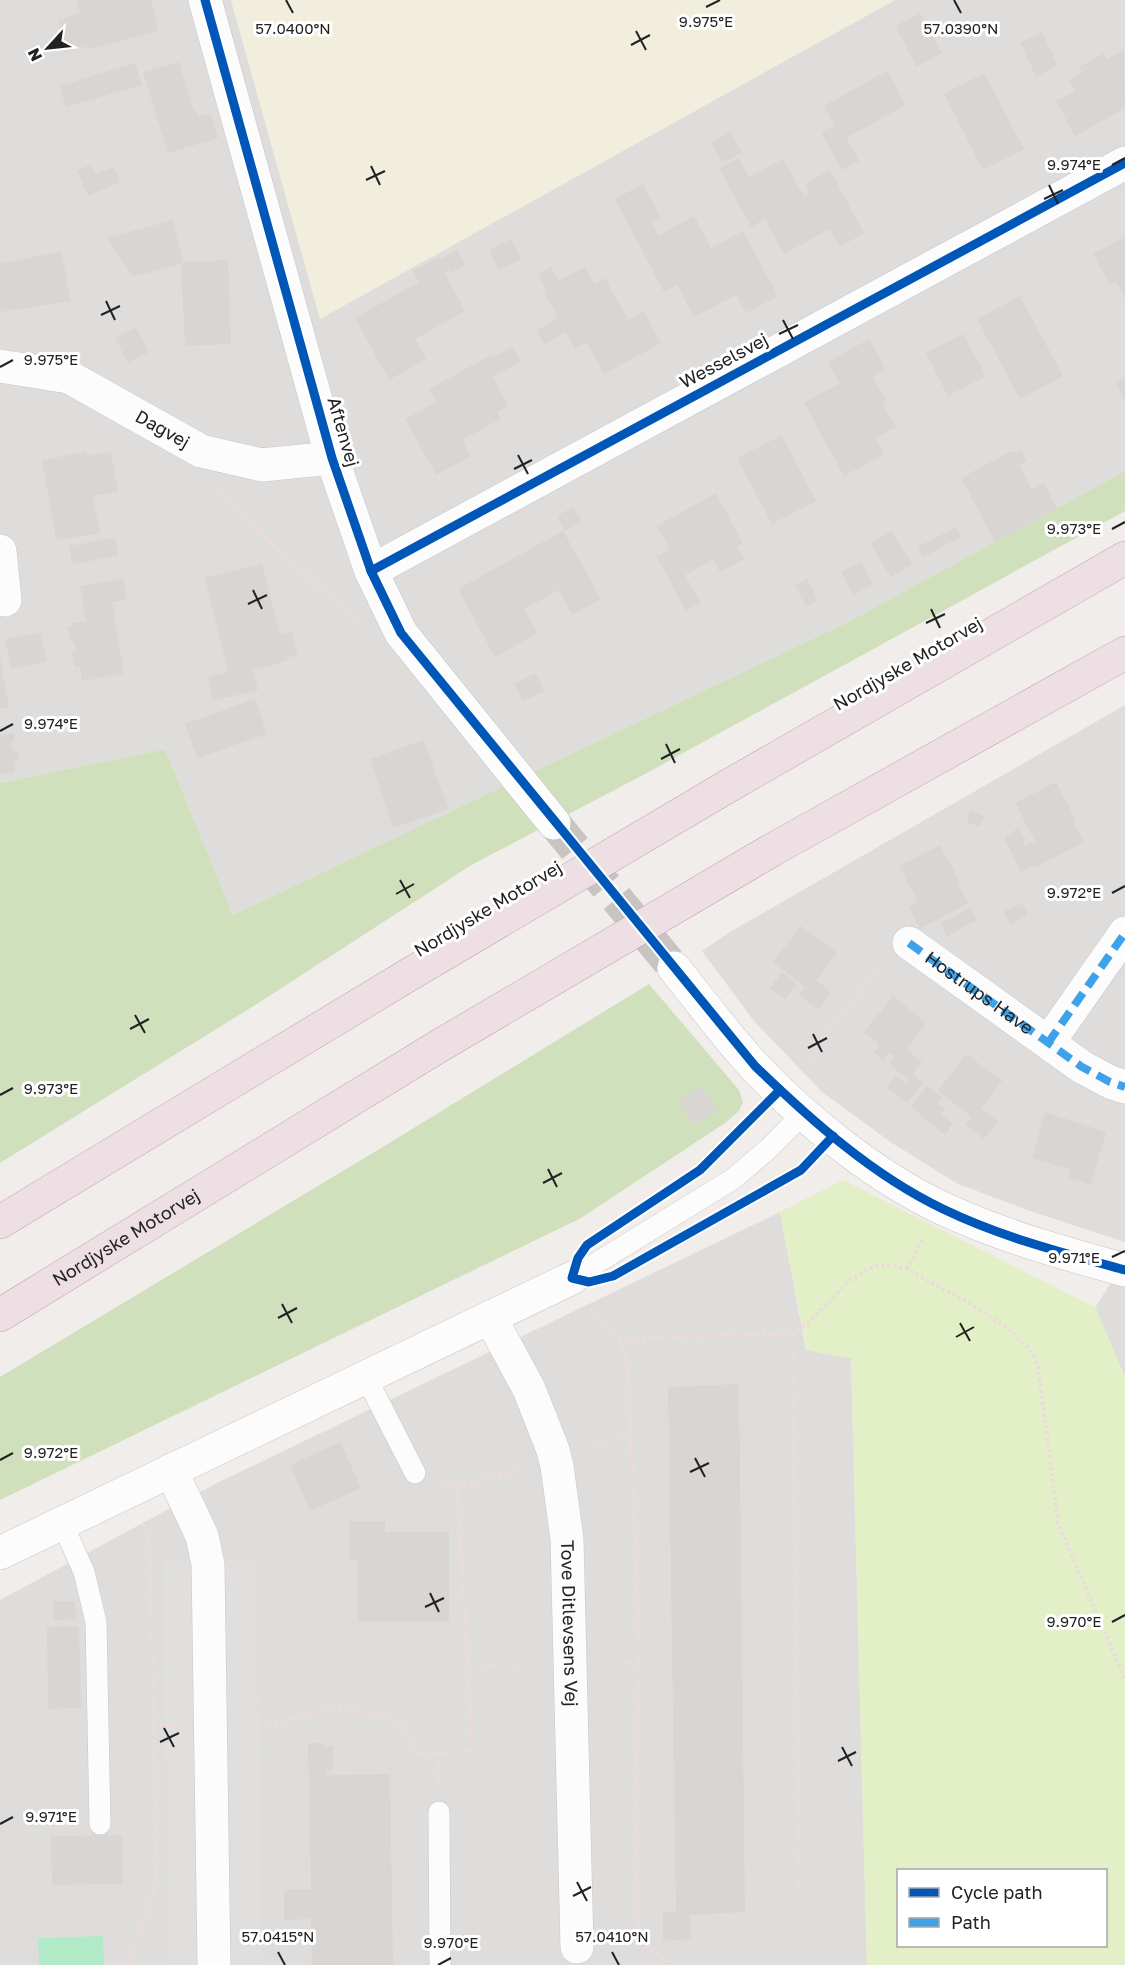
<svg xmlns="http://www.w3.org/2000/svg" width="1125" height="1965" viewBox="0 0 1125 1965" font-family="'Golos Text',sans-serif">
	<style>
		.residential { fill: #dfdddc }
		.farmland { fill: #f1eedd }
		.grass { fill: #e3efc7; fill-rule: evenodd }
		.forest { fill: #d0e0bd }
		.pitch { fill: #b2eac8 }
		.parking { fill: #e0dfde }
		.building { fill: #d8d5d3 }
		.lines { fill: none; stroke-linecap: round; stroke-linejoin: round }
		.minor-tunnel { stroke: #c7c4c2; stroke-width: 33; stroke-dasharray: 33 16; stroke-linecap: butt }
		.service-casing { stroke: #c7c6c5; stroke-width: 22 }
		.minor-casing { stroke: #c7c6c5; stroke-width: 34 }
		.motorway-casing { stroke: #c89eb2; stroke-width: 34 }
		.path { stroke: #eddadc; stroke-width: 4; stroke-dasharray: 3 3; stroke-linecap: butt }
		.service { stroke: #fdfcfc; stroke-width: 21 }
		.minor { stroke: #fdfcfc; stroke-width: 33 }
		.motorway { stroke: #eddfe4; stroke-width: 33 }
		.quiet { stroke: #3ea2ea; stroke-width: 8; stroke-dasharray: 15 8; stroke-linecap: butt }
		.cycleway-casing { stroke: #fff; stroke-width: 13 }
		.cycleway { stroke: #0057b8; stroke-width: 9 }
		.ticks { fill: none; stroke: #222; stroke-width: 2 }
		.labels { text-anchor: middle; stroke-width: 6; stroke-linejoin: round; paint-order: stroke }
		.street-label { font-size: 18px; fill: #222; stroke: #fff }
		.ticks-label { font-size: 15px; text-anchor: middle; fill: #222; stroke: #fff; stroke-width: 6; stroke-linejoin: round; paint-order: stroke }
	</style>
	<rect width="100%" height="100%" fill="#f0edea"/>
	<g class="residential">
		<path d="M 0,0 L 231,0 L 320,318 L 895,0 L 1125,0 L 1125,471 L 846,623 L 233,915 L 165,749 L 0,783 Z"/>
		<path d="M 1125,705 L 1125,1242 L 1033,1212 L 958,1184 L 892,1143 L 822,1092 L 754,1021 L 702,951 L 730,932 Z"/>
		<path d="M 780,1212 L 806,1350 L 851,1358 L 867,1965 L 0,1965 L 0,1600 L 217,1483 Z"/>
		<path d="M 1125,1262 L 1125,1377 L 1095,1307 Z"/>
	</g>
	<path class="farmland" d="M 231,0 L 895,0 L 320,319 Z"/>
	<path class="grass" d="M 843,1180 L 1095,1307 L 1125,1377 L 1125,1965 L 867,1965 L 851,1358 L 807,1350 L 780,1212 ZM 898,1870 L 1106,1870 L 1106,1946 L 898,1946 Z"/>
	<g class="forest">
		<path d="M 1125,471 L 1125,511 L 645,774 L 473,864 L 260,1002 L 0,1163 L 0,783 L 165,749 L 233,915 L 846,623 Z"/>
		<path d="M 649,984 L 739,1090 L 743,1102 L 739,1111 L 725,1123 L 581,1218 L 0,1500 L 0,1377 L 386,1145 Z"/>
	</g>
	<path class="pitch" d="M 103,1936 L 104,1965 L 39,1965 L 38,1938 Z"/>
	<path class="parking" d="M 255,1559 L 263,1965 L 170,1965 L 162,1561 Z"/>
	<g class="building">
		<path d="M 77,0 L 151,0 L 158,31 L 89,49 L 89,46 L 66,52 L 58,20 L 80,14 Z"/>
		<path d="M 920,13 L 942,53 L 916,67 L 896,26 Z"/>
		<path d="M 1042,32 L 1058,66 L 1036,76 L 1020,43 Z"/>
		<path d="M 1124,50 L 1125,108 L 1075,136 L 1056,101 L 1076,91 L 1069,80 L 1082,73 L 1079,67 L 1104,53 L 1107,59 Z"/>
		<path d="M 179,62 L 194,112 L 197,111 L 198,117 L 211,113 L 218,138 L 168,153 L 143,72 Z"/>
		<path d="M 135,63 L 142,85 L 66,107 L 59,86 Z"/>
		<path d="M 887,71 L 906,105 L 846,138 L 859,161 L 842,170 L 821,132 L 834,125 L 824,106 Z"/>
		<path d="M 984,73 L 1024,149 L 983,170 L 944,94 Z"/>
		<path d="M 730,132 L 742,153 L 722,163 L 711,142 Z"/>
		<path d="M 738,158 L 749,177 L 783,159 L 804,196 L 810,193 L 805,184 L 830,170 L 864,233 L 840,247 L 830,229 L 784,254 L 765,219 L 751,227 L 719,168 Z"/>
		<path d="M 91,165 L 95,174 L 114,167 L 120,182 L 88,196 L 77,170 Z"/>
		<path d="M 643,184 L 661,218 L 652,223 L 658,236 L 694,216 L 711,248 L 743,231 L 778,296 L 746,313 L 736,295 L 694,317 L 677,285 L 664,292 L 615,199 Z"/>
		<path d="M 173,220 L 184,262 L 228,260 L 231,344 L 185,346 L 181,264 L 133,277 L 107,238 Z"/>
		<path d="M 1125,237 L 1125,297 L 1116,281 L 1110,285 L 1093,254 Z"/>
		<path d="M 511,239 L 521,259 L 499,270 L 489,250 Z"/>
		<path d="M 457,250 L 465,265 L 451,273 L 449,270 L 444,272 L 465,311 L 415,339 L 426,359 L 389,380 L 355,318 L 419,282 L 413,271 L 440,257 L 441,259 Z"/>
		<path d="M 62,252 L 70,301 L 0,312 L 0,263 Z"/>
		<path d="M 551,267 L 558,281 L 585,267 L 594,284 L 605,278 L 628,320 L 644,311 L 661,343 L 604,374 L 587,342 L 575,349 L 566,332 L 544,344 L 537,330 L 558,318 L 543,290 L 545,288 L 538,274 Z"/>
		<path d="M 1020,296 L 1063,376 L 1020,399 L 977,319 Z"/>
		<path d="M 136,327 L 149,352 L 128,363 L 115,338 Z"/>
		<path d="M 963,334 L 986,376 L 948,396 L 926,353 Z"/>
		<path d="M 869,339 L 886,370 L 873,377 L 886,400 L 882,402 L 896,427 L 876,438 L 885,454 L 844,476 L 804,403 L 840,383 L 828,362 Z"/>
		<path d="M 512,347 L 521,362 L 493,377 L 508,406 L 497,412 L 501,419 L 462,440 L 471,456 L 436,475 L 405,419 L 436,402 L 429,389 L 491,355 L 492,358 Z"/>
		<path d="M 1125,378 L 1125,400 L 1116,383 Z"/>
		<path d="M 782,435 L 816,501 L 772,524 L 737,458 Z"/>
		<path d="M 1021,449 L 1027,461 L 1019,465 L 1032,490 L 1044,483 L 1057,509 L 995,542 L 961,478 L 1011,451 L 1013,453 Z"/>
		<path d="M 86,452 L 87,456 L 111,452 L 118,492 L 93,496 L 100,533 L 56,540 L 42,460 Z"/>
		<path d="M 716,493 L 743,544 L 737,547 L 744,559 L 720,572 L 713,560 L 685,575 L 701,603 L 686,611 L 657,557 L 670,550 L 657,526 Z"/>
		<path d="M 573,507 L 582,521 L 565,531 L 557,516 Z"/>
		<path d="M 956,527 L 961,537 L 923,557 L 918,547 Z"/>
		<path d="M 563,531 L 601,599 L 572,615 L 559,590 L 524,609 L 538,633 L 495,657 L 458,589 Z"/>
		<path d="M 891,531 L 912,564 L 891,577 L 870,544 Z"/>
		<path d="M 115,538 L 118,556 L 72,564 L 69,546 Z"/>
		<path d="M 861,561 L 873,584 L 853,595 L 841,572 Z"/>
		<path d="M 262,564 L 280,634 L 292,631 L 298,655 L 286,658 L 287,661 L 253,670 L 258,690 L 213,701 L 208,677 L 228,672 L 205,578 Z"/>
		<path d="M 123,578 L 127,600 L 112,602 L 124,674 L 82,681 L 80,666 L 75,667 L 72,651 L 76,650 L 74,641 L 70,642 L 67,627 L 72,626 L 71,623 L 86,621 L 80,586 Z"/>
		<path d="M 807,579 L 818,601 L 805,606 L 795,585 Z"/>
		<path d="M 41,633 L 47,662 L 11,669 L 5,639 Z"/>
		<path d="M 0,657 L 9,707 L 0,708 Z"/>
		<path d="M 535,673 L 545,691 L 523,701 L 514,684 Z"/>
		<path d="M 255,699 L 267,734 L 197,758 L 185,724 Z"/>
		<path d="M 14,733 L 15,741 L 11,742 L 12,751 L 17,751 L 19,760 L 14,761 L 15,772 L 0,774 L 0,735 Z"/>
		<path d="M 424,740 L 448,809 L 393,828 L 370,759 Z"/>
		<path d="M 1056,782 L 1077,822 L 1074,823 L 1084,842 L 1036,867 L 1035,865 L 1021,872 L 1004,837 L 1019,828 L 1025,840 L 1022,841 L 1025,846 L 1035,841 L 1015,803 Z"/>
		<path d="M 970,811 L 985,816 L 980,827 L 967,822 Z"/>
		<path d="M 940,845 L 961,884 L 958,885 L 968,903 L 920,929 L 909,907 L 918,902 L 899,866 Z"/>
		<path d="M 1022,903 L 1028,915 L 1010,925 L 1004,911 Z"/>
		<path d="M 970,908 L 977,920 L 947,936 L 941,923 Z"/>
		<path d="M 801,926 L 837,953 L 816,980 L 831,992 L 818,1010 L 799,995 L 805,987 L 773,962 Z"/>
		<path d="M 782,972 L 797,984 L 785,999 L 770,988 Z"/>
		<path d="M 893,996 L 926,1023 L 906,1049 L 922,1062 L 912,1074 L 923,1083 L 907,1103 L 887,1087 L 896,1075 L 906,1083 L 908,1079 L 889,1064 L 895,1056 L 889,1052 L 883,1060 L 874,1053 L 880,1045 L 864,1032 Z"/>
		<path d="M 966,1054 L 1002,1081 L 981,1109 L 998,1121 L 984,1139 L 965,1125 L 972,1117 L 938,1091 Z"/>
		<path d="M 700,1086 L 718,1109 L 696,1125 L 679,1102 Z"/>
		<path d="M 927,1086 L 942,1098 L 937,1104 L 945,1109 L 940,1114 L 953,1124 L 945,1135 L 911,1107 Z"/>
		<path d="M 1045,1112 L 1106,1132 L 1091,1185 L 1068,1178 L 1070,1169 L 1032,1158 Z"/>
		<path d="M 739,1384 L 745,1912 L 690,1915 L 691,1939 L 663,1941 L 663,1913 L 676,1911 L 668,1387 Z"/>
		<path d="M 340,1442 L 361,1488 L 310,1511 L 290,1465 Z"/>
		<path d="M 349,1521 L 385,1521 L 385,1532 L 449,1532 L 449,1622 L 358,1622 L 358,1560 L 349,1559 Z"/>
		<path d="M 53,1601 L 75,1601 L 76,1619 L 54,1620 Z"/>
		<path d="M 79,1626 L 81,1708 L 48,1709 L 47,1627 Z"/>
		<path d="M 308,1743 L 324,1743 L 324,1747 L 333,1746 L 333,1770 L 327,1770 L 327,1775 L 390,1774 L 393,1965 L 312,1965 L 311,1919 L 284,1920 L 284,1890 L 311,1889 Z"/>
		<path d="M 122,1835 L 123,1884 L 52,1885 L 51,1836 Z"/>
	</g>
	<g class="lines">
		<path class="minor-tunnel" d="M 554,823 L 674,968"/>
		<g class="service-casing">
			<g id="service">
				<path d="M 572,1278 L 733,1179 L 768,1149 L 804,1113"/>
				<path d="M 366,1377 L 415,1473"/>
				<path d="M 62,1523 L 84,1572 L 96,1622 L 100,1824"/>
				<path d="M 439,1812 L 440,1965"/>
			</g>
		</g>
		<g class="minor-casing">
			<g id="minor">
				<path d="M 205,0 L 332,458 L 371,571 L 401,633 L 554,823"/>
				<path id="s1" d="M 0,366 L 69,377 L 201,451 L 262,465 L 332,458"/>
				<path d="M 0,551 L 5,600"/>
				<path d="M 371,571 L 1125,163"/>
				<path d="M 909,943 L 1082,1067 L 1110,1082 L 1125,1087"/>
				<path d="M 674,968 C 701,1001 726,1036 755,1067 C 805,1120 877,1178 944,1209 C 1002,1236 1063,1253 1125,1270"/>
				<path d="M 1048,1043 L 1125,933"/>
				<path id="s2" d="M 490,1317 L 529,1389 L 553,1450 L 557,1466 L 567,1539 L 577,1947"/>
				<path d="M 171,1470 L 202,1536 L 208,1564 L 214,1965"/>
				<path d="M 0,1553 L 572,1278"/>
			</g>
		</g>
		<g class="motorway-casing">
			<g id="motorway">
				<path d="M 0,1222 L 410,974 L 730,785 L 1125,558"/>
				<path id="s3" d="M 0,1315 L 439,1046 L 772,850 L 1125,653"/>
			</g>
		</g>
		<g class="path">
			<path d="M 216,491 L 355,620"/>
			<path d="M 804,1067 L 816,1052 L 824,1036 L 883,964"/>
			<path d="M 907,1269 L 924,1237"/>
			<path d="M 590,1307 L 620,1339 L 792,1333 L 810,1321 L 849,1281 L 867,1269 L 878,1266 L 895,1266 L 907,1269 L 969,1303 L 1003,1325 L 1030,1349 L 1038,1366 L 1058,1523 L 1125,1680"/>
			<path d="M 792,1333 L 800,1910"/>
			<path d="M 620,1339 L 628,1367 L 640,1663 L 636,1769 L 635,1850 L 639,1942"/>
			<path d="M 588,1449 L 630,1435"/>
			<path d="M 441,1482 L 457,1487 L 523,1468"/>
			<path d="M 605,1664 L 640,1663"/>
			<path d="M 469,1665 L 537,1664"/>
			<path d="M 154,1725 L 178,1726"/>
			<path d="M 245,1726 L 280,1722 L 336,1707 L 392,1719 L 404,1728 L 418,1754 L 473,1751 L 457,1487"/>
			<path d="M 437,1753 L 438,1785"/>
			<path d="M 611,1944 L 639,1942 L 668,1961 L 668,1965"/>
			<path d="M 127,1965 L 156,1884 L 154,1725 L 149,1545 L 143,1522"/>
		</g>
		<use href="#service" class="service"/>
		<use href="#minor" class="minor"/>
		<use href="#motorway" class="motorway"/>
		<g class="quiet">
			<path id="s4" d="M 909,943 L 1082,1067 L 1110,1082 L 1125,1087"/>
			<path d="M 1048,1043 L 1125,933"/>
		</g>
		<g class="cycleway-casing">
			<g id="cycleway">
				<path d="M 205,0 L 332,458 L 371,571 L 401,633 L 755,1066 C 811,1120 872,1175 943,1209 C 1001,1237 1063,1253 1125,1270"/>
				<path d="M 371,571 L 1125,163"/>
				<path d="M 780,1090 L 700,1170 L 587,1245 L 578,1258 L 572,1278 L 589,1282 L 613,1276 L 801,1170 L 833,1136"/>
			</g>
		</g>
		<use href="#cycleway" class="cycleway"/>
	</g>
	<path class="ticks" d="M 286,0 L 293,13M 954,0 L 961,13M 706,7 L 720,0M 636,31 L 646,50M 631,45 L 650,35M 1112,165 L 1125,158M 371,166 L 380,185M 366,180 L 385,171M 1049,185 L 1058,204M 1044,199 L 1063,190M 106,301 L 115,320M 101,315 L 120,306M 783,320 L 793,339M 779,334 L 798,325M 0,367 L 13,360M 518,455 L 528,474M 514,469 L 532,460M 1112,529 L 1125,522M 253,590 L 262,609M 248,604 L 267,595M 931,609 L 940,628M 926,623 L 945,614M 0,731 L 13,724M 666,744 L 675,763M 661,759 L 680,749M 400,880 L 410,898M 1112,893 L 1125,886M 396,894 L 414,884M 135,1015 L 145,1033M 130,1029 L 149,1019M 813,1034 L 822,1052M 808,1048 L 827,1038M 0,1095 L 13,1088M 548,1169 L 557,1187M 543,1183 L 562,1173M 1112,1257 L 1125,1251M 282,1304 L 292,1323M 278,1318 L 297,1308M 960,1323 L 970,1341M 956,1337 L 974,1327M 695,1458 L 705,1477M 0,1460 L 13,1453M 690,1472 L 709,1463M 430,1593 L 439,1612M 425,1607 L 444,1598M 1112,1622 L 1125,1615M 164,1728 L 174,1747M 160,1742 L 179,1733M 842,1747 L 852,1766M 838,1761 L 856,1752M 0,1824 L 13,1817M 577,1882 L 587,1901M 573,1896 L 591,1887M 278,1952 L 285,1965M 612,1952 L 619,1965M 438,1965 L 451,1958"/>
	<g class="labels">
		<g class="street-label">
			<text transform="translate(724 361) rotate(-28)" y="6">Wesselsvej</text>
			<text dy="6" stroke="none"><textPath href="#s1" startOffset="177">Dagvej</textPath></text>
			<text transform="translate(343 432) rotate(74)" y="6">Aftenvej</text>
			<text transform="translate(908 664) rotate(-30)" y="6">Nordjyske Motorvej</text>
			<text transform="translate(488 909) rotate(-31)" y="6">Nordjyske Motorvej</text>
			<text dy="6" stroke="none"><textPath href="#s4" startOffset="86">Hostrups Have</textPath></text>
			<text dy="6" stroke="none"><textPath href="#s3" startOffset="148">Nordjyske Motorvej</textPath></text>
			<text dy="6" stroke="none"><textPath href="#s2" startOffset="322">Tove Ditlevsens Vej</textPath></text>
		</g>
	</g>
	<g class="ticks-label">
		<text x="706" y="27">9.975°E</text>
		<text x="293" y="34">57.0400°N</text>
		<text x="961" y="34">57.0390°N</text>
		<text x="1074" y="170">9.974°E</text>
		<text x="51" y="365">9.975°E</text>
		<text x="1074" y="534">9.973°E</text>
		<text x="51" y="729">9.974°E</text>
		<text x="1074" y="898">9.972°E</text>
		<text x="51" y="1094">9.973°E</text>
		<text x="1074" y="1263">9.971°E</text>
		<text x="51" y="1458">9.972°E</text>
		<text x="1074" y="1627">9.970°E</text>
		<text x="51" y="1822">9.971°E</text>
		<text x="278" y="1942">57.0415°N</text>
		<text x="612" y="1942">57.0410°N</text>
		<text x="451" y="1948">9.970°E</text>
	</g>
	<rect x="897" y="1869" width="210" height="78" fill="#ffffff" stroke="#a7a7a7" stroke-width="1.5"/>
	<rect x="909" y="1888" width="30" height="9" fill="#0057b8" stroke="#a7a7a7" stroke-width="1.5"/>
	<text x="951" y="1899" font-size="18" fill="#222222">Cycle path</text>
	<rect x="909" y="1918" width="30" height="9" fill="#3ea2ea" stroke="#a7a7a7" stroke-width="1.5"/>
	<text x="951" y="1929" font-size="18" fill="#222222">Path</text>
	<g transform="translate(48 48) rotate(243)" stroke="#ffffff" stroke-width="4.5" paint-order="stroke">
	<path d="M0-4.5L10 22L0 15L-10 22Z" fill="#222222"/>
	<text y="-9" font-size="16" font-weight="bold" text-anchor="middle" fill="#222222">N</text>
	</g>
</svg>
